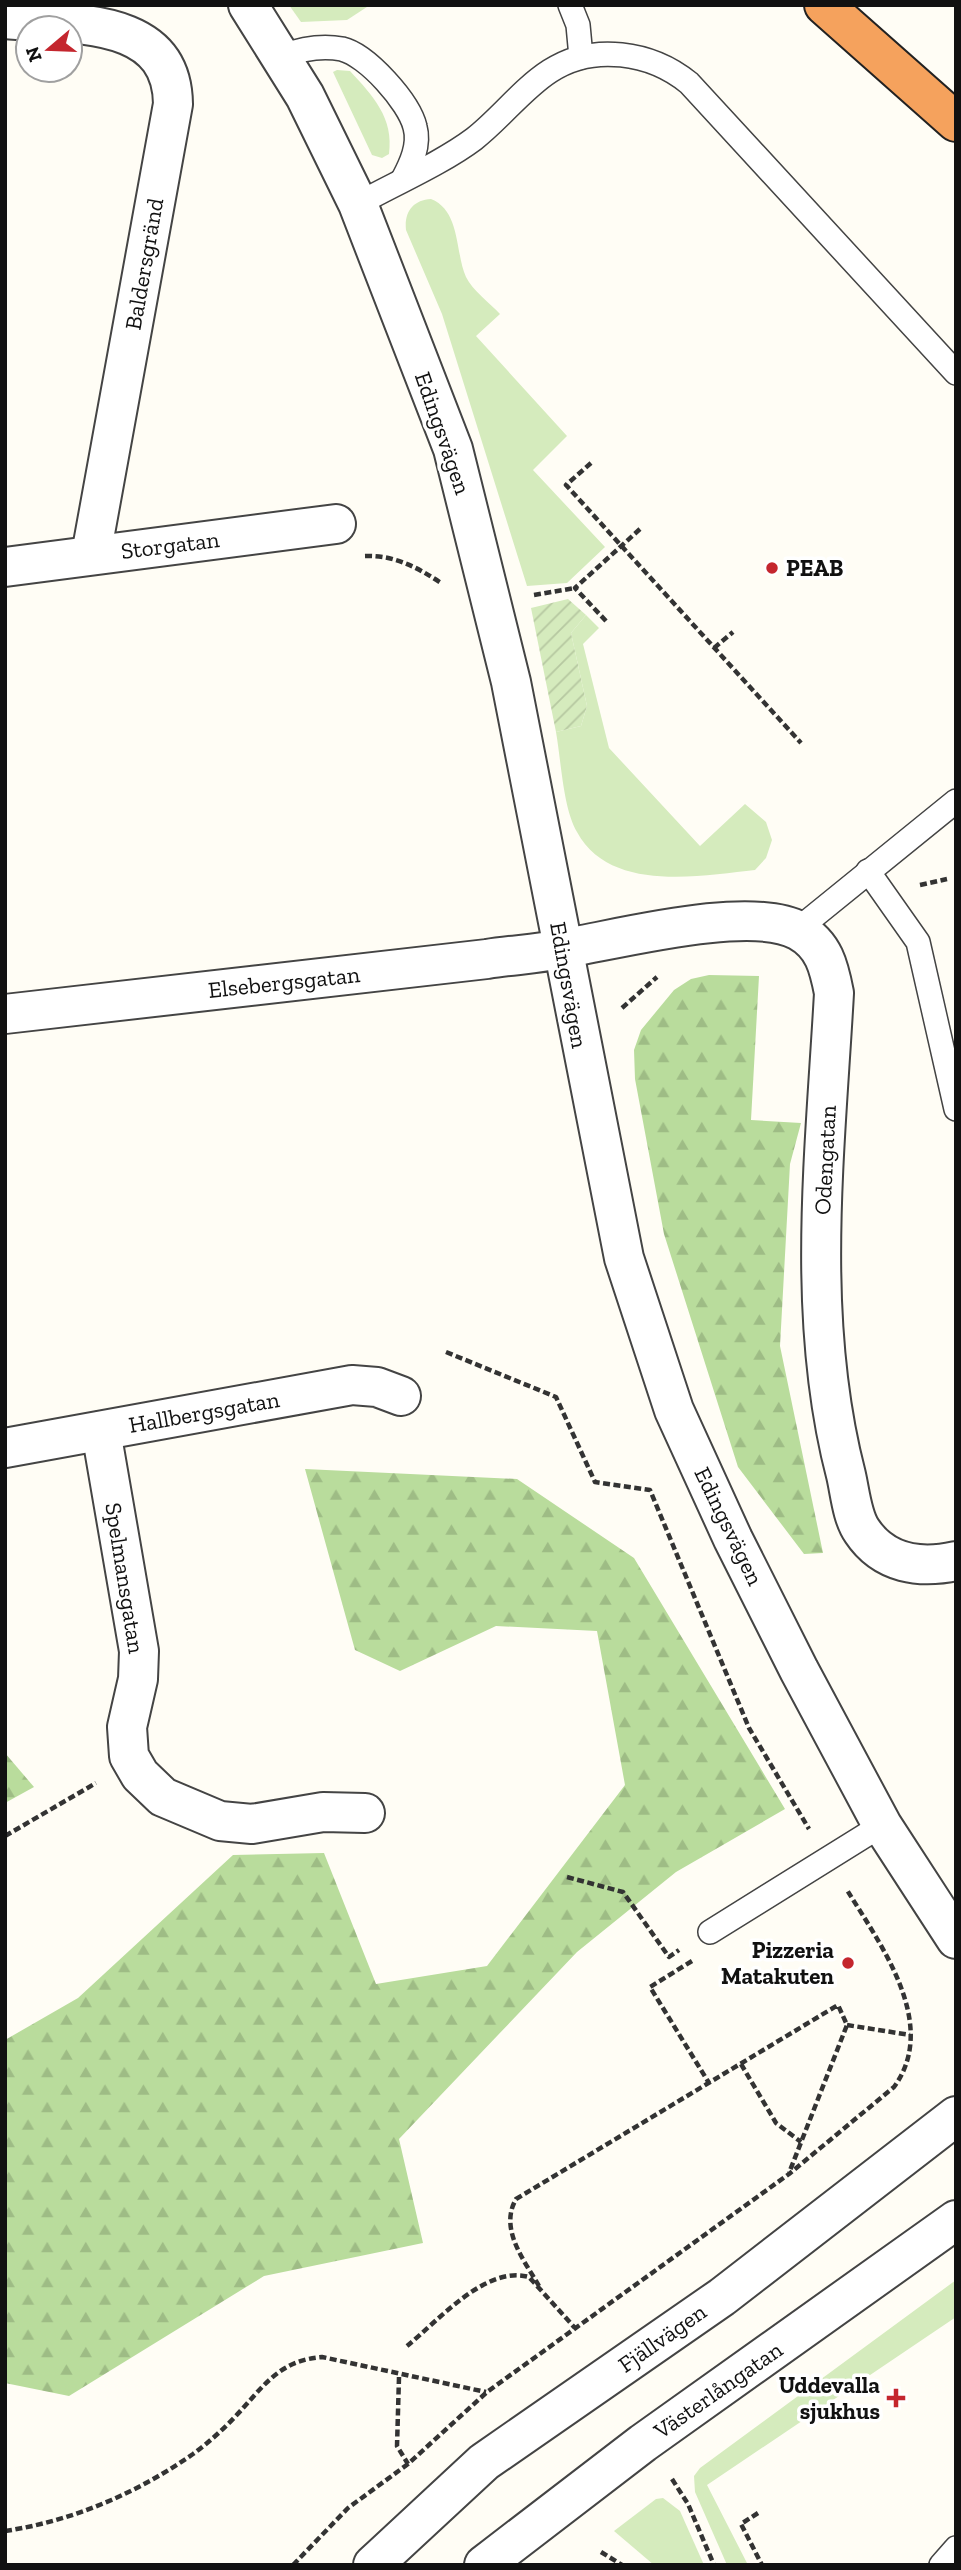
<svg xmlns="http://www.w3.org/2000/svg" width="961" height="2570" viewBox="0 0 961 2570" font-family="'Zilla Slab',serif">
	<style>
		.grass { fill: #d5ebbd }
		.forest { fill: url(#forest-firs) }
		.garden { fill: url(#garden-furrows) }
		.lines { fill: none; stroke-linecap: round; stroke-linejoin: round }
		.service-casing { stroke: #444; stroke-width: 26 }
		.minor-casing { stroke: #444; stroke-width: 42 }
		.tertiary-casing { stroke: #444; stroke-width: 42 }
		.motorway-casing { stroke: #222; stroke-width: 42 }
		.path { stroke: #333; stroke-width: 4.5; stroke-dasharray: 7 3.5; stroke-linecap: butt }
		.service { stroke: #fff; stroke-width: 23 }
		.minor { stroke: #fff; stroke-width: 38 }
		.tertiary { stroke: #fff; stroke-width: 38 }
		.motorway { stroke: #f5a25d; stroke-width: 38 }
		.poi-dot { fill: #c4262e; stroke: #fff; stroke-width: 2.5 }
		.labels { text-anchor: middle; stroke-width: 7; stroke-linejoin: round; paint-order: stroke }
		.street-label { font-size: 23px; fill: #111; stroke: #fff }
		.poi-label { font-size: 23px; font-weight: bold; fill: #111; stroke: #fff; text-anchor: end }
	</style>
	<defs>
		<pattern id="forest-firs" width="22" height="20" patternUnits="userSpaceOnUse" patternTransform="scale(1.75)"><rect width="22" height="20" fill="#b9dc9c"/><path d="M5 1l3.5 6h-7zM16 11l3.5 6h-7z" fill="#9ebc85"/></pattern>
		<pattern id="garden-furrows" width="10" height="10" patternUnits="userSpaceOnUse" patternTransform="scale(1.75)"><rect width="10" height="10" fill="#d5ebbd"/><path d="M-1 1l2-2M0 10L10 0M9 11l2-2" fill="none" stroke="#b6c8a1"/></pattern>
	</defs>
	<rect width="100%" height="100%" fill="#fffdf5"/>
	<g class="grass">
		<path d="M 289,5 L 370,5 L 347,20 L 301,22 Z"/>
		<path d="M 337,70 L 350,71 C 373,96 394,118 389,154 L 382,158 L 372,155 L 333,72 Z"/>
		<path d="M 431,199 C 461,211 455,253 466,277 C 472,290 490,303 500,314 L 476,336 L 567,436 L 533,470 L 605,547 L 567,583 L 527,586 L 442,314 L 406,230 C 404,212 413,200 431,199 Z"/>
		<path d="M 586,615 L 599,628 L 583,644 L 609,748 L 700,846 L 745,804 L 766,822 L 772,840 L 766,858 L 755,870 C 700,876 610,893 577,832 C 563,808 561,760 556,732 L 581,726 L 587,706 L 571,633 Z"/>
		<path d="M 956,2280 L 956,2317 L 707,2485 L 748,2565 L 727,2565 L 695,2492 L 694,2476 L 700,2468 Z"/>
		<path d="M 663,2498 L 680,2511 L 704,2565 L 654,2565 L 614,2531 L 656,2499 Z"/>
	</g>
	<g class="forest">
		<path d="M 709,975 L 759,976 L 751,1120 L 801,1123 L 790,1164 L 780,1346 L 823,1553 L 804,1554 L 738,1467 L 664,1234 L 635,1079 L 634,1050 L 641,1030 L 674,990 L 691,979 Z"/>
		<path d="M 305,1469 L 517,1479 L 634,1558 L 785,1809 L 676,1872 L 577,1952 L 399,2139 L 423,2243 L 264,2276 L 69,2396 L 5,2383 L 5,2040 L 78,1998 L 233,1855 L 324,1853 L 376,1984 L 487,1966 L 625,1785 L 597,1631 L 496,1626 L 400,1671 L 355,1650 Z"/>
		<path d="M 5,1753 L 34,1787 L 5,1803 Z"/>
	</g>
	<path class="garden" d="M 568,599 L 586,615 L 571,633 L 587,706 L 581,726 L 556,732 L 531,608 Z"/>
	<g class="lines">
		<g class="service-casing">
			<g id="service">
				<path d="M 570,5 L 578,25 L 581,57"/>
				<path d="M 282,56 C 301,49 322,45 342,49 C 367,55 409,102 415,127 C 420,145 411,164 403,179"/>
				<path d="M 358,204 C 394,184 442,163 474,139 C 501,118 522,89 550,71 C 593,43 651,52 689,83 L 956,373"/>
				<path d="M 868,871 L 918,942 L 956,1109"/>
				<path d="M 797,930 L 956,801"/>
				<path d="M 710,1932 L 882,1825"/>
				<path d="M 941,2565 L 956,2548"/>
			</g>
		</g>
		<g class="minor-casing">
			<g id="minor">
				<path d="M 5,19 C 70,25 172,15 173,104 L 91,555"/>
				<path d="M 5,567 L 336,524"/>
				<path d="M 5,1014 L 487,959 C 512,955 537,954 561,949 C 615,940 751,904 799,931 C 824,945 829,967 834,993 C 825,1154 805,1318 846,1475 C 850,1492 852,1517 862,1531 C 884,1564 920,1569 956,1561"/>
				<path d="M 101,1431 L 139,1651 L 138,1679 L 127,1727 L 129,1756 L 140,1775 L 163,1797 L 220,1821 L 252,1824 L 323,1812 L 365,1813"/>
				<path d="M 5,1448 L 352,1385 L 377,1387 L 401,1396"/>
			</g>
		</g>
		<g class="tertiary-casing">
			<g id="tertiary">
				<path d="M 248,5 L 305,96 L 358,204 L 453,449 L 511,682 L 624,1258 L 674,1410 L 733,1539 L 799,1670 L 882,1825 L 956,1939"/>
				<path d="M 373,2565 L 484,2462 L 722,2297 L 956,2116"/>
				<path d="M 484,2565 L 643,2443 L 956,2220"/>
			</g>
		</g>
		<g class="motorway-casing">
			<path id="motorway" d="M 824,5 L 956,122"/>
		</g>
		<g class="path">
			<path d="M 591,463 L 566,485 L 801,743"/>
			<path d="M 365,556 C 394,555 417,567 441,583"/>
			<path d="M 534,595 L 575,588"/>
			<path d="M 606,621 L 575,588 L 640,529"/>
			<path d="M 714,648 L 733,632"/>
			<path d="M 920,885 L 947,879"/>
			<path d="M 622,1008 L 657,977"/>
			<path d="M 446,1352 L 556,1397 L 595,1482 L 650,1490 L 749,1728 L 809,1829"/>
			<path d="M 5,1836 L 96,1783"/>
			<path d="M 567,1877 L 623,1892 L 669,1957 L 679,1950"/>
			<path d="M 692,1961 L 650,1987 L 709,2083"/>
			<path d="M 847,2025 L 910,2035"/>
			<path d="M 741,2064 L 776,2123 L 801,2142"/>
			<path d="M 539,2286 C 524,2260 499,2229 516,2199 L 838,2005 L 847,2025 L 789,2173"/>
			<path d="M 407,2346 C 439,2320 486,2265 529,2277 L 575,2328"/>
			<path d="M 399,2377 L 397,2446 L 408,2464"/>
			<path d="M 672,2479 L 688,2504 L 714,2565"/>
			<path d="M 758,2513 L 741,2524 L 762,2565"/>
			<path d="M 5,2531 C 73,2521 137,2493 193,2454 C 211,2441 229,2424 244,2407 C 268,2380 284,2360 322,2357 L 486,2392"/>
			<path d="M 601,2552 L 622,2565"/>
			<path d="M 293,2565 L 348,2508 L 408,2464 L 487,2392 L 789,2174 L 894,2087 C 940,2024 880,1944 847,1890"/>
		</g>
		<use href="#service" class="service"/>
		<use href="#minor" class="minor"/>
		<use href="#tertiary" class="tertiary"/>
		<use href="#motorway" class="motorway"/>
	</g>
	<g class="poi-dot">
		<circle cx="772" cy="568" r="7"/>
		<circle cx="848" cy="1963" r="7"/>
		<path d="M892.5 2387.5h7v7h7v7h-7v7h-7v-7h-7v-7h7z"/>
	</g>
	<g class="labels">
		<g class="street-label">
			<text transform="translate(144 264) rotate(-80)" y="8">Baldersgränd</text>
			<text transform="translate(443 433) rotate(71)" y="8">Edingsvägen</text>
			<text transform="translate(170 545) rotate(-7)" y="8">Storgatan</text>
			<text transform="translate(284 982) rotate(-6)" y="8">Elsebergsgatan</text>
			<text transform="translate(569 985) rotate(80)" y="8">Edingsvägen</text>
			<text transform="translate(825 1160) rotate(-87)" y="8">Odengatan</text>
			<text transform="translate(204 1412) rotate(-10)" y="8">Hallbergsgatan</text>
			<text transform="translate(729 1526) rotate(64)" y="8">Edingsvägen</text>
			<text transform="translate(125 1578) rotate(81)" y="8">Spelmansgatan</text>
			<text transform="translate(662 2338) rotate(-35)" y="8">Fjällvägen</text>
			<text transform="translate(718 2390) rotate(-35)" y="8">Västerlångatan</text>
		</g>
		<g class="poi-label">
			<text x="786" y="576" text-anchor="start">PEAB</text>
			<text x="834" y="1958">Pizzeria<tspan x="834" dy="26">Matakuten</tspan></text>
			<text x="880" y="2393">Uddevalla<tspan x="880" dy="26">sjukhus</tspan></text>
		</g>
	</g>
	<rect width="961" height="2570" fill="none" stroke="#111111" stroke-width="14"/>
	<g transform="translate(49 49) rotate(251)"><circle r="33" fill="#ffffff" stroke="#a0a0a0" stroke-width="2"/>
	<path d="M0-5L12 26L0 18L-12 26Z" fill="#c4262e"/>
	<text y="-10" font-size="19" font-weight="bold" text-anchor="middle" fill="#111111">N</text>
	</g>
</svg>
